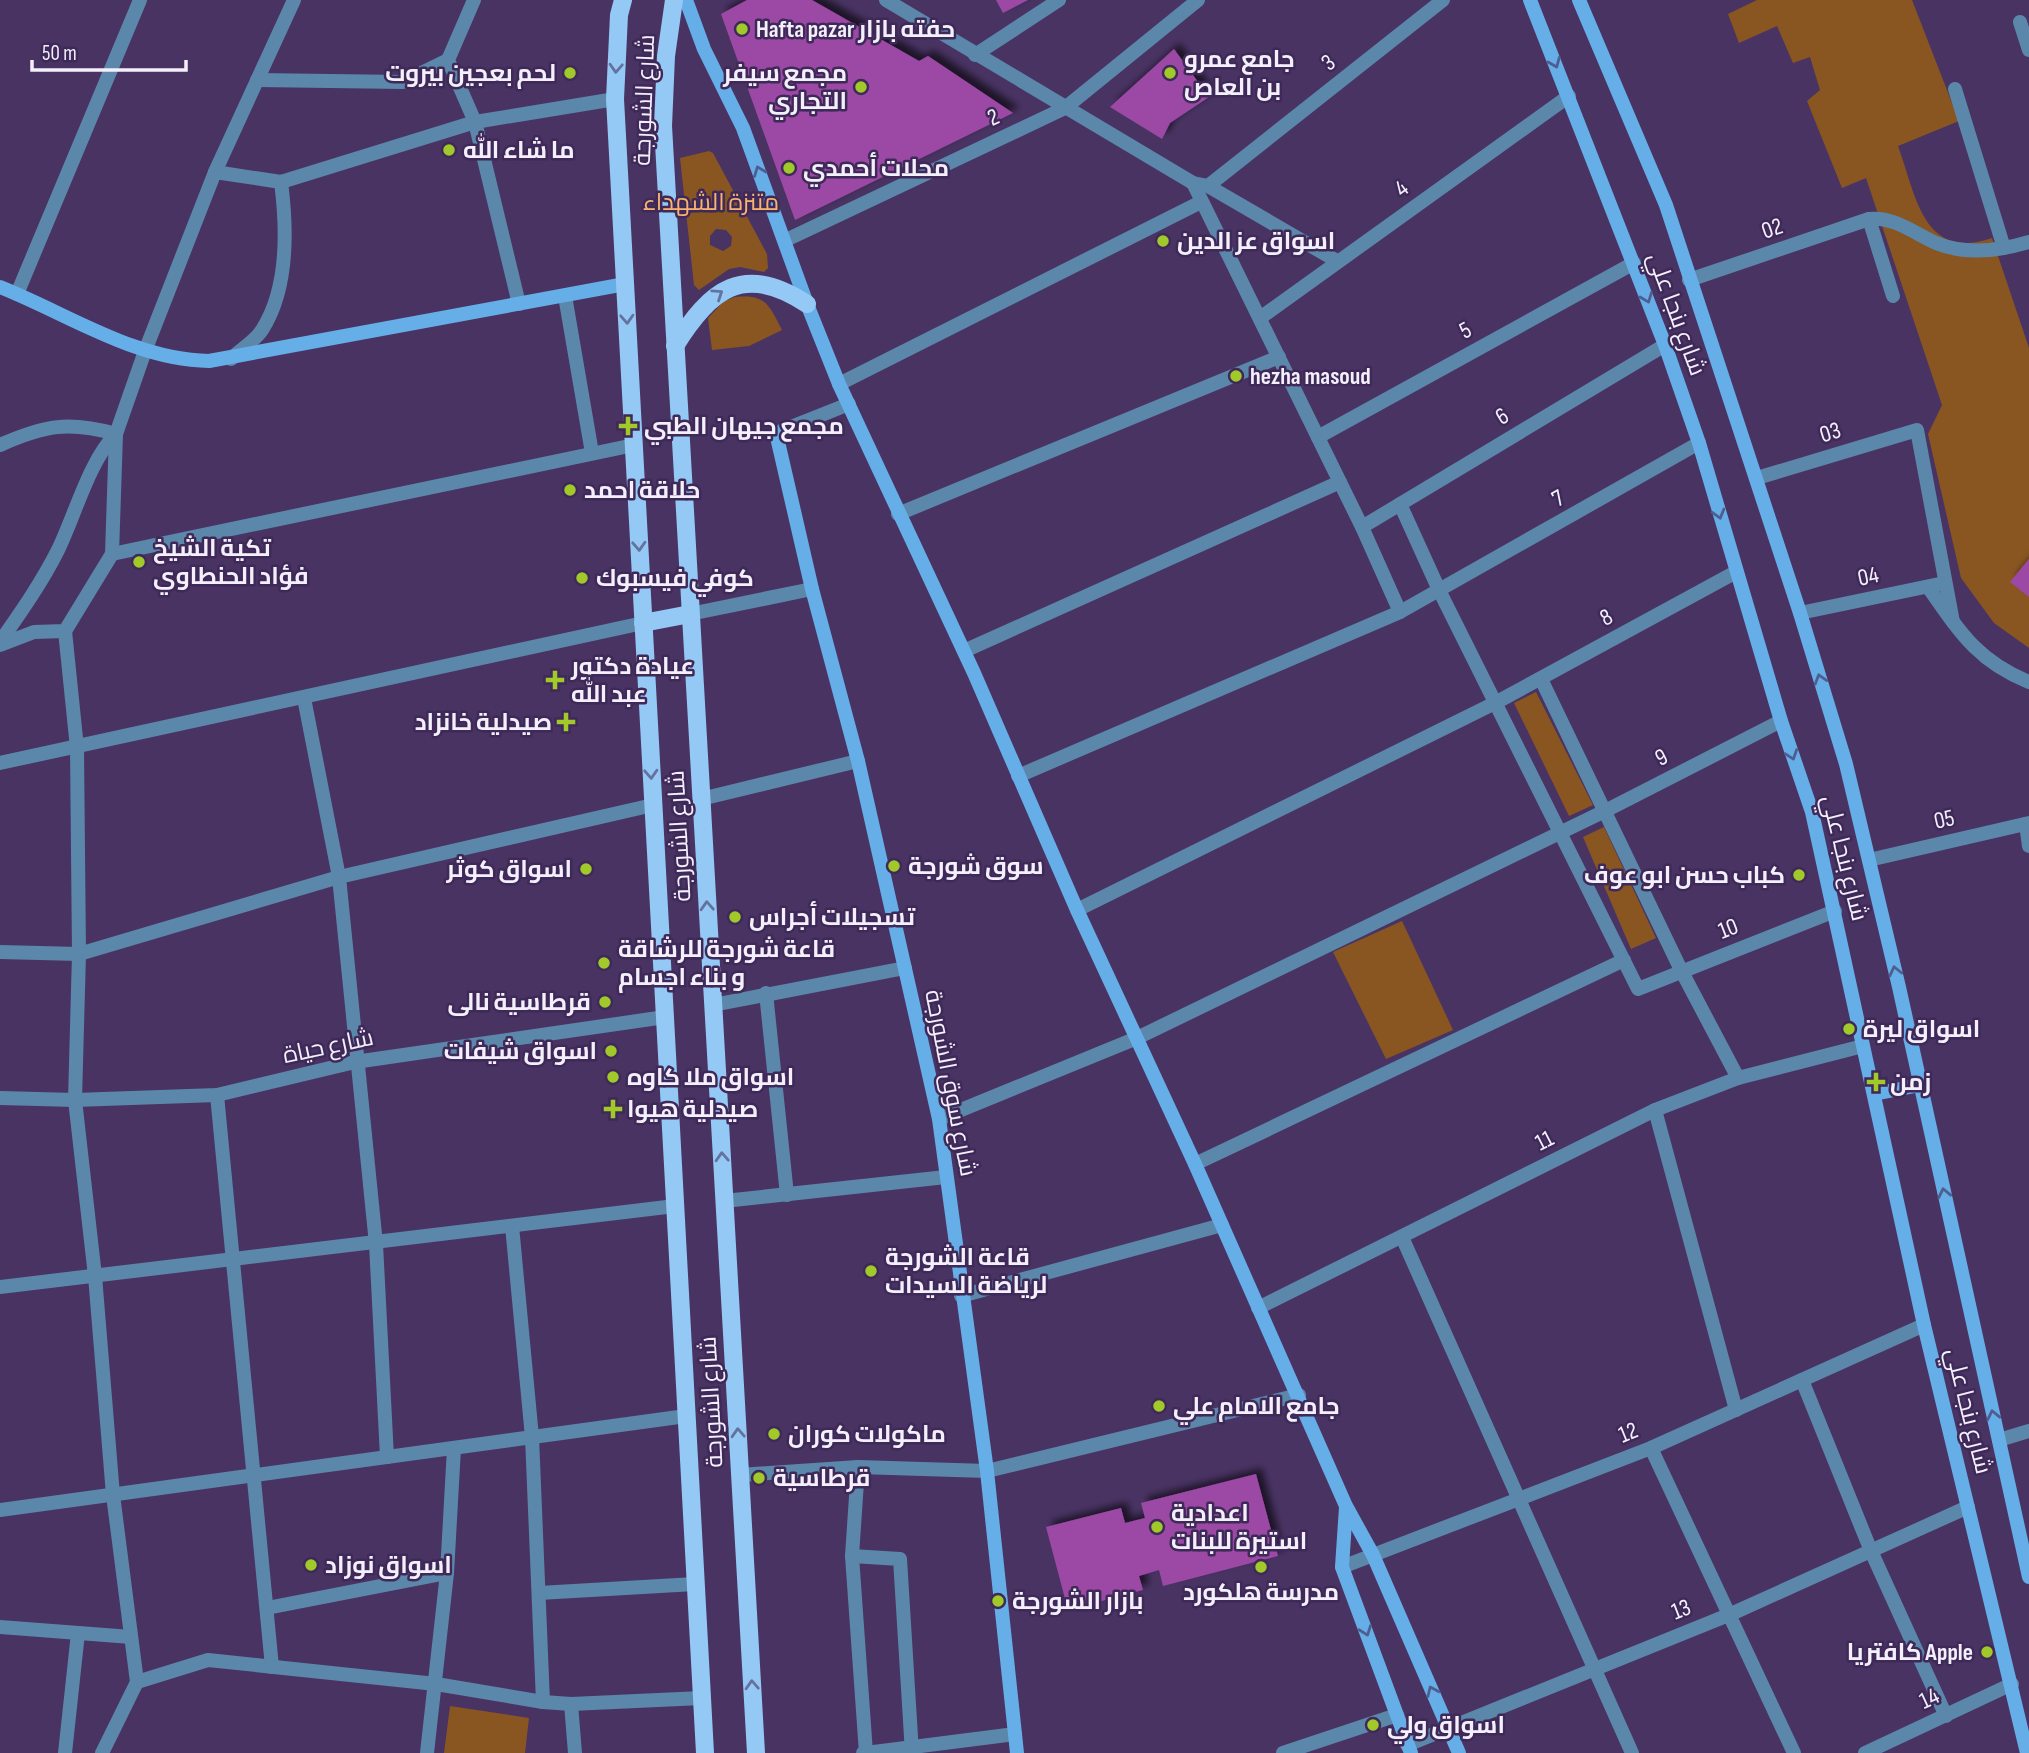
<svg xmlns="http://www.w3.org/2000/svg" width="2029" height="1753" viewBox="0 0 2029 1753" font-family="'Sofia Sans Condensed',Cairo,sans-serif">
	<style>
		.green { fill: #895621; fill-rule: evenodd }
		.building { fill: #9c49a5; filter: url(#shadow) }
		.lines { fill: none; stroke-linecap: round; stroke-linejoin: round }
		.street { stroke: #5b87ab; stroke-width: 14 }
		.secondary { stroke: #66aee7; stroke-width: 14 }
		.primary { stroke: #94c9f5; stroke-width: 18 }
		.oneway { stroke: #4f5e91 }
		.oneway2 { stroke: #65719f }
		.poi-dot { fill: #a1c92a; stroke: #3f2958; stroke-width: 2.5 }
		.labels { text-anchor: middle; stroke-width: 5; stroke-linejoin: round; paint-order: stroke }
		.poi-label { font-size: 24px; font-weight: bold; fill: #f3effb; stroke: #3f2958; text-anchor: start }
		.street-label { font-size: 24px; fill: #f3effb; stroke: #3f2958 }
		.park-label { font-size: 24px; fill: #f8b371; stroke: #3f2958 }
	</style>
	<defs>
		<filter id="shadow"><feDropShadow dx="6" dy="-6" stdDeviation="3.5" flood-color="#0009"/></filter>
	</defs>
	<rect width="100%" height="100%" fill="#493363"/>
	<g class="green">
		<path d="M 1757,0 L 1912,0 L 1959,121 L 1898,146 C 1916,195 1923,262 1992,238 L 2029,348 L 2029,648 L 1994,623 L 1961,578 L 1928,434 L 1942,405 L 1866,178 L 1842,188 L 1807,101 L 1820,90 L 1810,57 L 1793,63 L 1777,26 L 1739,43 L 1728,14 Z"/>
		<path d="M 709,151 L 713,153 L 767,254 L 768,268 L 764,272 L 740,267 L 729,269 L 699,290 L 694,285 L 680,158 ZM 716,229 L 726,230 L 732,237 L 731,246 L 723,251 L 710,245 L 710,236 Z"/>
		<path d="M 735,297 C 766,294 769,305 782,330 L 749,346 L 712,350 L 708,318 L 724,301 Z"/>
		<path d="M 1536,692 L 1593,805 L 1569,816 L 1514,703 Z"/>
		<path d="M 1604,827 L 1656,938 L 1631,949 L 1583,837 Z"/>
		<path d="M 1402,921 L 1453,1030 L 1386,1059 L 1333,952 Z"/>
		<path d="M 450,1706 L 529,1718 L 525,1753 L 444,1753 Z"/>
	</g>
	<g class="building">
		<path d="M 747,0 L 812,0 L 919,61 L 928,56 L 1013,113 L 795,220 L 721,14 Z"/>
		<path d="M 996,0 L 1028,0 L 1003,13 Z"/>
		<path d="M 1174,49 L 1209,97 L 1170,123 L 1162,139 L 1110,107 Z"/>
		<path d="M 2029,559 L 2029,597 L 2010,582 Z"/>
		<path d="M 1256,1474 L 1278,1556 L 1163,1586 L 1159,1570 L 1139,1576 L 1143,1590 L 1068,1610 L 1046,1527 L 1121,1508 L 1125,1523 L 1145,1518 L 1141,1503 Z"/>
	</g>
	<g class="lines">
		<g class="street">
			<path d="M 474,0 L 448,60 L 475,122 L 519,304"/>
			<path d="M 886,0 L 1193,183 L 1208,186 L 1337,261"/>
			<path d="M 2020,22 L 2029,50"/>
			<path d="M 975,55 L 1059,0"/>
			<path d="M 257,80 L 403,82 L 448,60"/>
			<path d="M 1955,89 L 2004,248"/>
			<path d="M 215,172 L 281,182 L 475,122 L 615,99"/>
			<path d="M 1193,183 L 1362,527 L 1400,612"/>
			<path d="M 1208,186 L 1443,0"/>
			<path d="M 1869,219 L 1893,296"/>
			<path d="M 786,240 L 1065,108 L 1198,0"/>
			<path d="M 1689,280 L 1869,219 C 1893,216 1914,233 1936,243 C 1965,255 1999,251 2029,242"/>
			<path d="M 17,294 L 140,0"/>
			<path d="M 565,296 L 592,453"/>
			<path d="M 1260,318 L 1569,96"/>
			<path d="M 231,359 C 240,350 255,341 262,330 C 289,288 287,228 281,182"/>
			<path d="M 839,384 L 1201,202"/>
			<path d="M 776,433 L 849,404"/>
			<path d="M 1318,437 L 1634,263"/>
			<path d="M 0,445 C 45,425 69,421 116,434"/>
			<path d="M 1757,478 L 1917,430 L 1953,622"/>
			<path d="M 1400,504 L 1440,592 L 1638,989 L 1835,911"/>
			<path d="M 898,514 L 1279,357"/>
			<path d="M 1362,527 L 1665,345"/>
			<path d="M 112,554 L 634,445"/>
			<path d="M 1928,587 C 1959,631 1977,661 2029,682"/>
			<path d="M 1800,613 L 1944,583"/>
			<path d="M 690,614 L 812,589"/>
			<path d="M 65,631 L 77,748 L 79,954 L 75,1100 L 95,1276 L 113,1495 L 137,1682 L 102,1753"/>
			<path d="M 0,642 C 21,612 42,582 58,550 C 75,515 90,459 116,434"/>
			<path d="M 0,645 L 34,632 L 65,631 L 112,554 L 116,434 L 145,351 L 215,172 L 294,0"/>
			<path d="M 964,651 L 1340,482"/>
			<path d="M 1541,679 L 1681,970 L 1738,1078"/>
			<path d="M 304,698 L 339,877 L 376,1244 L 387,1457"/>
			<path d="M 0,763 L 643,623"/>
			<path d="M 1018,776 L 1400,612 L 1699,443"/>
			<path d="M 701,799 L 858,761"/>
			<path d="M 2026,824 L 2029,846"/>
			<path d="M 1869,860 L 2029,823"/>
			<path d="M 1077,910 L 1497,702 L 1736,572"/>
			<path d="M 0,952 L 79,954 L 339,877 L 653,805"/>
			<path d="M 766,993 L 787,1195"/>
			<path d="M 713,1005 L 905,968"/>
			<path d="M 217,1095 L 272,1667"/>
			<path d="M 0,1098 L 75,1100 L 217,1095 L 355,1062 L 665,1017"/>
			<path d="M 1655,1110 L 1736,1410"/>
			<path d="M 939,1119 L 1137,1038 L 1607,810 L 1781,721"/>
			<path d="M 1195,1164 L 1624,960"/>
			<path d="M 724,1201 L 946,1177"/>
			<path d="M 512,1226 L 532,1437 L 543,1702"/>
			<path d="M 1402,1237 L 1632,1753"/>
			<path d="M 0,1287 L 675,1206"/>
			<path d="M 961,1296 L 1222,1225"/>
			<path d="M 1258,1308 L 1655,1110 L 1738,1078 L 1863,1046"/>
			<path d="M 1802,1380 L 1871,1551 L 1946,1716"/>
			<path d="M 1999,1440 L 2029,1431"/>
			<path d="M 1651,1448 L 1794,1753"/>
			<path d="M 858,1467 L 852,1556 L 866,1753 L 863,1753"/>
			<path d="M 740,1475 L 858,1467 L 987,1471 L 1299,1395"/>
			<path d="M 0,1510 L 686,1416"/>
			<path d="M 852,1556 L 900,1559 L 912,1753"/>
			<path d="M 1342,1567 L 1651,1448 L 1924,1325"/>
			<path d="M 539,1593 L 695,1584"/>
			<path d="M 267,1608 L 447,1573"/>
			<path d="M 0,1627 L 131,1637"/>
			<path d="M 137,1682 L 208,1660 L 436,1684 L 543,1702 L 571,1704 L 702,1698"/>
			<path d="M 571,1704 L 575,1753"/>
			<path d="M 1407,1745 L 1731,1614 L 1968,1507"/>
			<path d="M 65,1753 L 78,1633"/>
			<path d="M 427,1753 L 447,1573 L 454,1448"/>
			<path d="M 866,1753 L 1015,1734"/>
			<path d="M 1283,1753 L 1397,1715"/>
			<path d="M 1865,1753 L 2012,1684"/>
		</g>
		<g class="secondary">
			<path d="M 686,0 L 704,49 L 743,128 L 807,304 L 839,384 L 974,673 L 1077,910 L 1195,1164 L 1346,1506 L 1373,1555 L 1459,1753"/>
			<path d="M 1530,0 L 1665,345 L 1699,443 L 1781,721 L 1812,812 L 1924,1325 L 2027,1753"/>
			<path d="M 1579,0 L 1666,205 L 1800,613 L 1846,764 L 1899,987 L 2029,1577"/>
			<path d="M 0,287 C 68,314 135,360 209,361 L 625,284"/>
			<path d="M 776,433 L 812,589 L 858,761 L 939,1119 L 987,1471 L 1017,1753"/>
			<path d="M 1874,1094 L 1920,1085"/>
			<path d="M 1346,1507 L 1342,1567 L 1411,1753"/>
		</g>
		<g class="primary">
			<path d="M 623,0 L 619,15 L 615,99 L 705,1753"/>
			<path d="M 674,0 L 666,56 L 663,126 L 756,1753"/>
			<path d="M 675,346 C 710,289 744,262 807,304"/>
			<path d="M 643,623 L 690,614"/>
		</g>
	</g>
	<defs><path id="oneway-chevron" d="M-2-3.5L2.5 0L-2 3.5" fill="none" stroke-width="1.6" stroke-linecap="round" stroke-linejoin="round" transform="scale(1.75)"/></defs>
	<g class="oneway">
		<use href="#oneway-chevron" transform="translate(1555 63) rotate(68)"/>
		<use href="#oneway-chevron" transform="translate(759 171) rotate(-111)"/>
		<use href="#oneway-chevron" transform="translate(1647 298) rotate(69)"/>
		<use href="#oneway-chevron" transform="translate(1719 514) rotate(74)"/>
		<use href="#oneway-chevron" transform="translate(1820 679) rotate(-107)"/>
		<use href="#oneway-chevron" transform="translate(1792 755) rotate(71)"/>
		<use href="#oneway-chevron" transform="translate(1895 971) rotate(-103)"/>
		<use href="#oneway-chevron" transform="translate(1944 1193) rotate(-102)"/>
		<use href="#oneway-chevron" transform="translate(1993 1415) rotate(-102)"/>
		<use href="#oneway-chevron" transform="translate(1366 1631) rotate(70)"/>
		<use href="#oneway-chevron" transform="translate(1432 1691) rotate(-114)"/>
	</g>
	<g class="oneway2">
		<use href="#oneway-chevron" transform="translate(616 68) rotate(93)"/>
		<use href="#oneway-chevron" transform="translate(718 294) rotate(-34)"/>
		<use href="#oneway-chevron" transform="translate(627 319) rotate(87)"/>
		<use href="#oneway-chevron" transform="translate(639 546) rotate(87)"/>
		<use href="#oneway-chevron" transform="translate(651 774) rotate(87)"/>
		<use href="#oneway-chevron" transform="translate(707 906) rotate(-93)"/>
		<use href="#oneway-chevron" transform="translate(722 1157) rotate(-93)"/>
		<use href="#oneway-chevron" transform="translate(738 1433) rotate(-93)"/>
		<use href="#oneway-chevron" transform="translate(752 1685) rotate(-93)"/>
	</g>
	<g class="poi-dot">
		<circle cx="742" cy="29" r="7"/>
		<circle cx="570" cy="73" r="7"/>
		<circle cx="1170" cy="73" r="7"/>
		<circle cx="861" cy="87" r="7"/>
		<circle cx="449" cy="150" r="7"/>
		<circle cx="789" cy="168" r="7"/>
		<circle cx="1163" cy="241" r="7"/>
		<circle cx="1236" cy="376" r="7"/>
		<path d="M624.5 415.5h7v7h7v7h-7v7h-7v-7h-7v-7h7z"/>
		<circle cx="570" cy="490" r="7"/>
		<circle cx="139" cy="562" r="7"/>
		<circle cx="582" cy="578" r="7"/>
		<path d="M551.5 669.5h7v7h7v7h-7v7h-7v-7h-7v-7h7z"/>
		<path d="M562.5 711.5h7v7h7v7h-7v7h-7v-7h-7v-7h7z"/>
		<circle cx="894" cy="866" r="7"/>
		<circle cx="586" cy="869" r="7"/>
		<circle cx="1799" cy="875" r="7"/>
		<circle cx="735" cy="917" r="7"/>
		<circle cx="604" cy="963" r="7"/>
		<circle cx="605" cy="1002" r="7"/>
		<circle cx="1849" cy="1029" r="7"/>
		<circle cx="611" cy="1051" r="7"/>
		<circle cx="613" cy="1077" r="7"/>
		<path d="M1872.5 1071.5h7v7h7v7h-7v7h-7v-7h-7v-7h7z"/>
		<path d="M609.5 1098.5h7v7h7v7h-7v7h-7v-7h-7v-7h7z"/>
		<circle cx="871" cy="1271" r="7"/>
		<circle cx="1159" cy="1406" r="7"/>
		<circle cx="774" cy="1434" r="7"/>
		<circle cx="759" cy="1478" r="7"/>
		<circle cx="1157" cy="1527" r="7"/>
		<circle cx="311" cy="1565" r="7"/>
		<circle cx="1261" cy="1567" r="7"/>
		<circle cx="998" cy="1601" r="7"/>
		<circle cx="1987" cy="1652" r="7"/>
		<circle cx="1373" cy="1725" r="7"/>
	</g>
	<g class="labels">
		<g class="poi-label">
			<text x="756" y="37">Hafta pazar حفته بازار</text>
			<text x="1184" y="67">جامع عمرو<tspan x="1184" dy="28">بن العاص</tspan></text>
			<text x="556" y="81" text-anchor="end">لحم بعجين بيروت</text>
			<text x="847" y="81" text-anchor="end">مجمع سيفر<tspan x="847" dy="28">التجاري</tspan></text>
			<text x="463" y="158">ما شاء الله</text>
			<text x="803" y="176">محلات أحمدي</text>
			<text x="1177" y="249">اسواق عز الدين</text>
			<text x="1250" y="384">hezha masoud</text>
			<text x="644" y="434">مجمع جيهان الطبي</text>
			<text x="584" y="498">حلاقة احمد</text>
			<text x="153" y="556">تكية الشيخ<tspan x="153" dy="28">فؤاد الحنطاوي</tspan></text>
			<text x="596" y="586">كوفي فيسبوك</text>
			<text x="571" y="674">عيادة دكتور<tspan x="571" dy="28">عبد الله</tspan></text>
			<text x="552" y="730" text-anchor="end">صيدلية خانزاد</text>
			<text x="908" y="874">سوق شورجة</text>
			<text x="572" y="877" text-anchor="end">اسواق كوثر</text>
			<text x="1785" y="883" text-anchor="end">كباب حسن ابو عوف</text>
			<text x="749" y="925">تسجيلات أجراس</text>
			<text x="618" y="957">قاعة شورجة للرشاقة<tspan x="618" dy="28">و بناء اجسام</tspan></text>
			<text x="591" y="1010" text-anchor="end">قرطاسية نالى</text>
			<text x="1863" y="1037">اسواق ليرة</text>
			<text x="597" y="1059" text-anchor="end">اسواق شيفات</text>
			<text x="627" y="1085">اسواق ملا كاوه</text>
			<text x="1890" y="1090">زمن</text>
			<text x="627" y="1117">صيدلية هيوا</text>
			<text x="885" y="1265">قاعة الشورجة<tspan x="885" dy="28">لرياضة السيدات</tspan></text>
			<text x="1173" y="1414">جامع الامام علي</text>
			<text x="788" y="1442">ماكولات كوران</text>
			<text x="773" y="1486">قرطاسية</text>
			<text x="1171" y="1521">اعدادية<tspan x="1171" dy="28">استيرة للبنات</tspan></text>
			<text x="325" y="1573">اسواق نوزاد</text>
			<text x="1261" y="1600" text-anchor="middle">مدرسة هلكورد</text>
			<text x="1012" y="1609">بازار الشورجة</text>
			<text x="1973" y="1660" text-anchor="end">كافتريا Apple</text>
			<text x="1387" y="1733">اسواق ولي</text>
		</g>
		<g class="street-label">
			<text transform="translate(1328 62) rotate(-38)" y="8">3</text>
			<text transform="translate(644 100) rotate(-88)" y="8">شارع الشورجة</text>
			<text transform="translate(993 117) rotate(-25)" y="8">2</text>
			<text transform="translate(1401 188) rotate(-36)" y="8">4</text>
			<text transform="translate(1772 228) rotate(-19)" y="8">02</text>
			<text transform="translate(1677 314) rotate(70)" y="8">شارع بنجا علي</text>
			<text transform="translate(1465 330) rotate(-29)" y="8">5</text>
			<text transform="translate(1502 416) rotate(-31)" y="8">6</text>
			<text transform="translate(1830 432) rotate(-17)" y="8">03</text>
			<text transform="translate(1558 498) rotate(-30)" y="8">7</text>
			<text transform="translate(1868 576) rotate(-12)" y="8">04</text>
			<text transform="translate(1606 617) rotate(-29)" y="8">8</text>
			<text transform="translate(1661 757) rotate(-27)" y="8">9</text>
			<text transform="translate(1944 819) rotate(-13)" y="8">05</text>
			<text transform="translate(679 836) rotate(-93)" y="8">شارع الشورجة</text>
			<text transform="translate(1845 858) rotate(76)" y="8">شارع بنجا علي</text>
			<text transform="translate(1728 928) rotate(-21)" y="8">10</text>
			<text transform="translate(328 1046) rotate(-12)" y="8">شارع حياة</text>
			<text transform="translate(951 1083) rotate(79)" y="8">شارع سوق الشورجة</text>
			<text transform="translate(1544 1140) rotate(-27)" y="8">11</text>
			<text transform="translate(711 1402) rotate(-93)" y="8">شارع الشورجة</text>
			<text transform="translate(1969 1411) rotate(76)" y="8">شارع بنجا علي</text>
			<text transform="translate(1628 1432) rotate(-22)" y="8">12</text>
			<text transform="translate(1681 1609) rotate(-21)" y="8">13</text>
			<text transform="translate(1929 1698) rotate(-25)" y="8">14</text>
		</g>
		<g class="park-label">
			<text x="711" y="210">متنزة الشهداء</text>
		</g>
	</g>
	<path d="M32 60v10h154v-10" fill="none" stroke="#f3effb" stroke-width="3.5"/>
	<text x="42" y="60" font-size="21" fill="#f3effb" stroke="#3f2958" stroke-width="5" paint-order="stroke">50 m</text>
</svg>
